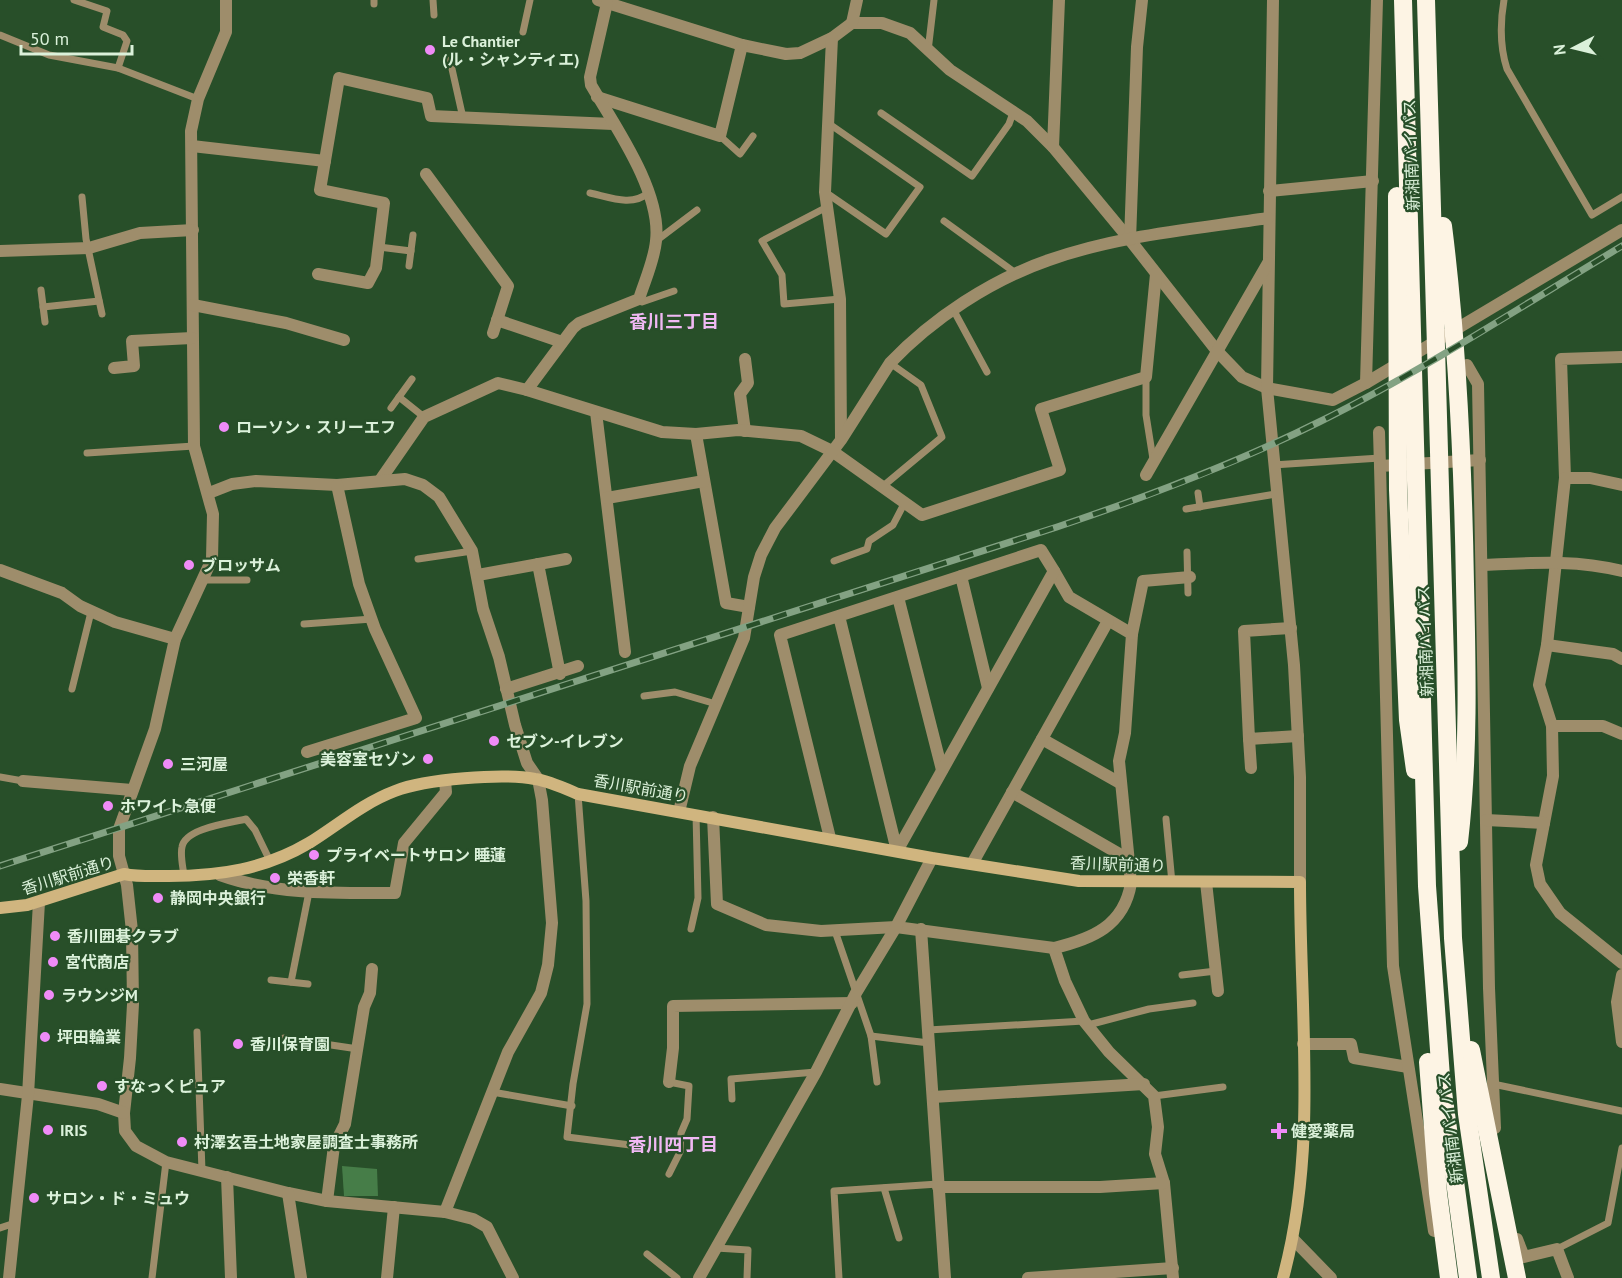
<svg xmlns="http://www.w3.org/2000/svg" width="1622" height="1278" viewBox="0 0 1622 1278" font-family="'PT Sans','Noto Sans JP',sans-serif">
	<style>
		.green { fill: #467d48 }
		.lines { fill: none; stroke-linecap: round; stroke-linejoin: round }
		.lane { stroke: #9e8d6b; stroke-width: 7 }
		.street { stroke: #9e8d6b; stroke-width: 12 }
		.secondary { stroke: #d0b57f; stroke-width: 12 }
		.highway { stroke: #fdf4e4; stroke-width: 18 }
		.rail-casing { stroke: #83a283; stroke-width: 7 }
		.rail { stroke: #284f29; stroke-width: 4.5; stroke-dasharray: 14; stroke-linecap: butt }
		.poi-dot { fill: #ef8bf7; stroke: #284f29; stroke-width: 2 }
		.labels { text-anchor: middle; stroke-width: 4.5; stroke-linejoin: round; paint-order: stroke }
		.poi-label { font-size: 16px; font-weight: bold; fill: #dbf1da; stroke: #284f29; text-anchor: start }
		.street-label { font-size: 16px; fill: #dbf1da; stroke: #284f29 }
		.neighbourhood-label { font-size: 18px; font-weight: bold; fill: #f0b9f4; stroke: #284f29 }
	</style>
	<rect width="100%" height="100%" fill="#284f29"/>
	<path class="green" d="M 342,1166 L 377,1169 L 378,1196 L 344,1196 Z"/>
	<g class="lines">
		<g class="lane">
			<path d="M 74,0 L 107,11 L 103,27 L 123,35 L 127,41 L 118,68"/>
			<path d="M 374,0 L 374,4"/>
			<path d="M 433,0 L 434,15"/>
			<path d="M 1504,0 C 1500,23 1500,47 1507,69 L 1592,215 L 1622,197"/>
			<path d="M 523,32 L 530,0"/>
			<path d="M 0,35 L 49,55 L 118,68 L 198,99"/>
			<path d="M 928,51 L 934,0"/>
			<path d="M 450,60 L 463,118"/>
			<path d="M 881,113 L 972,176 L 1009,124 L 1014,110"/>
			<path d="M 720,136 L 740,154 L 753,136"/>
			<path d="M 825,192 L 886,234 L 920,187 L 828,123"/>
			<path d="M 590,193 C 609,197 632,207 648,193"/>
			<path d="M 82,197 L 86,239 L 102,314"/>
			<path d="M 825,208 L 762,241 L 782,275 L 784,304 L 840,299"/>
			<path d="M 944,221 L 1017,274"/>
			<path d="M 656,241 L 697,210"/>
			<path d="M 379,247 L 411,251"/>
			<path d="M 409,266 L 413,235"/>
			<path d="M 41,290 L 45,322"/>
			<path d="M 639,299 L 642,302 L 674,291"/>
			<path d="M 43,307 L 99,301"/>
			<path d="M 954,311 L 987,372"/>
			<path d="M 1146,377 L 1146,415 L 1153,459"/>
			<path d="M 399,397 L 424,417"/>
			<path d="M 391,408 L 412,379"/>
			<path d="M 87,453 L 194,446"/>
			<path d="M 1273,465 L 1380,458"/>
			<path d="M 882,487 L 942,437 L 921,385 L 890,363"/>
			<path d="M 1198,493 L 1200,507"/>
			<path d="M 1186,509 L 1276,494"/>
			<path d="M 1187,552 L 1188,593"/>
			<path d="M 418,559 L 472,551"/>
			<path d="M 834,561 L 867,549 L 869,541 L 893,525 L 905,502"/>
			<path d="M 201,580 L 247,580"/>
			<path d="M 304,624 L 372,619"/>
			<path d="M 72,689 L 91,612"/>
			<path d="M 644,696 L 675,692 L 716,704"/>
			<path d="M 0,777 L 23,781"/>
			<path d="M 578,794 L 586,901 L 587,1004 L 573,1084 L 567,1137 L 646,1147"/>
			<path d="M 1166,819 L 1172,883"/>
			<path d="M 184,876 C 183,867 180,855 182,847 C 185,828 230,823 246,819 L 255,830 L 270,861"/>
			<path d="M 691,929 L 698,898 L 696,814"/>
			<path d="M 835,931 L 871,1036 L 877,1082"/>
			<path d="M 1182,975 L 1216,971"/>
			<path d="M 271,980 L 308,984"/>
			<path d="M 291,982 L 309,892"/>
			<path d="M 1088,1025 L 1149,1009 L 1193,1003"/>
			<path d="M 928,1030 L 1084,1021"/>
			<path d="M 197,1032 L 202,1171"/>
			<path d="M 871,1036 L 929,1043"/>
			<path d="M 284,1038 L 358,1049"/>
			<path d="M 1493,1084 L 1622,1111"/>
			<path d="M 492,1092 L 572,1106"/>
			<path d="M 1154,1096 L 1223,1087"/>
			<path d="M 732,1099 L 731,1079 L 816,1072"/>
			<path d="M 669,1174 L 680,1152 L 681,1133 L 687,1119 L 689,1086 L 669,1082"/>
			<path d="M 884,1188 L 899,1238"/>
			<path d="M 0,1228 L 15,1223"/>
			<path d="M 716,1248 L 748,1250 L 747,1278"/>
			<path d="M 1557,1249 L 1608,1223 L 1622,1148"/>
			<path d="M 647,1254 L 677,1278"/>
			<path d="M 152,1278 L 166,1162"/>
			<path d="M 839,1278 L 834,1191 L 938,1184"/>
		</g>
		<g class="street">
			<path d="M 226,0 L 226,32 L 198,99 L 191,131 L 194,446 L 213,514 L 212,559 L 175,639 L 155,729 L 119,829 L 119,856 L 127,885 L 132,931 L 133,1004 L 130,1058 L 124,1113 L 125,1131 L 136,1146 L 166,1162 L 288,1193 L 327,1201 L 445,1212 L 473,1219 L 487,1227 L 513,1278"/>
			<path d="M 598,0 L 742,45 L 786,54 L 800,53 L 832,38 L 852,23 L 882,23 L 910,33 L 950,70 L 1027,121 L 1053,147 L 1130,240 L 1217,351 L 1242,377 L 1267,388 L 1333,400 L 1366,383 L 1622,230"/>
			<path d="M 1273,0 L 1267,388 L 1294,665 L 1300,777 L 1300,882"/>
			<path d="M 852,23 L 857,0"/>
			<path d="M 832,38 L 825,192 L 840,299 L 841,439"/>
			<path d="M 597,97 L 720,136 L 742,45"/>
			<path d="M 192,146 L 325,161"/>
			<path d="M 1053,147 L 1059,0"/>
			<path d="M 426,174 L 508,286 L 493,333"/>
			<path d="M 1269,191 L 1373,181"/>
			<path d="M 1130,240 L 1137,47 L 1142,0"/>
			<path d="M 0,251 L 89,248 L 140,233 L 193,230"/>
			<path d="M 318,274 L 368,283 L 376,268 L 384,203 L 320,190 L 339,78 L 427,98 L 431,116 L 613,124"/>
			<path d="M 193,305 L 286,323 L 344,340"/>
			<path d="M 497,320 L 562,342"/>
			<path d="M 1622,357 L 1561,359 L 1565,478 L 1547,645 L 1539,685 L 1552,726 L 1553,776 L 1536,865 L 1540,884 L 1560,913 L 1622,963"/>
			<path d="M 745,359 L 748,383 L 740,394 L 745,431"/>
			<path d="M 1467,365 L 1478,384 L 1489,988 L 1495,1128 L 1489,1129"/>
			<path d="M 114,368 L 134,366 L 132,341 L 192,338"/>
			<path d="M 1366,383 L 1377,0"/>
			<path d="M 527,390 L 573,328 L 579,323 L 639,299 C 645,280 654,261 656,241 C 662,192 615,126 591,85 L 590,77 L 607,3"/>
			<path d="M 596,412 L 625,652"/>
			<path d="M 1379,432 L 1380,466"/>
			<path d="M 696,434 L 726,603 L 749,607"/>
			<path d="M 1146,475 L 1268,263"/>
			<path d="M 1565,478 L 1590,478 L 1622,485"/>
			<path d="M 381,479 L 424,417 L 498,383 L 527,390 L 662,432 L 696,434 L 738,430 L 801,436 L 832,451 L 922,515 L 1060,470 L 1041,409 L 1146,377 L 1156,274"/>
			<path d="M 209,493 L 232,484 L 256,481 L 337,485 L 405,479 L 423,485 L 439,497 L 472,551 L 483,609 L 499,657 L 515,725 L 527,763 L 538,779 L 542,800 L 552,923 L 548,965 L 541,993 L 508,1052 L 445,1212"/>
			<path d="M 607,498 L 704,481"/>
			<path d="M 538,564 L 560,674"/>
			<path d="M 1482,565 C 1530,563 1575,559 1622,571"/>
			<path d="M 0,570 L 62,593 L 80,606 L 115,622 L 175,639"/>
			<path d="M 1054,571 L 1069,597 L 1132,634 L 1125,733 L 1119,761 L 1131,883 C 1124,926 1092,939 1054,948 L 1065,981 L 1084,1021 L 1109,1052 L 1154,1096 L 1158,1127 L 1155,1154 L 1164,1183 L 1173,1278"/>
			<path d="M 478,575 L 566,559"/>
			<path d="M 961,576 L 988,688"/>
			<path d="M 898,597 L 942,770"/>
			<path d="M 1291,628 L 1244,631 L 1249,739 L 1298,736"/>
			<path d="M 1132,634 L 1143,581 L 1190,577"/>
			<path d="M 1547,645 L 1613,654 L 1622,659"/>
			<path d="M 506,689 L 578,666"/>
			<path d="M 1552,726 L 1603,726 L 1622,734"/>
			<path d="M 1042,739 L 1120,783"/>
			<path d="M 1249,739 L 1251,768"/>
			<path d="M 307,752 L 416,718 L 375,629 L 359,584 L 337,485"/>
			<path d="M 23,781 L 132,790"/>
			<path d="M 1012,792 L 1128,859"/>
			<path d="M 679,812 L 690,766 L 744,638 L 754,577 L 761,555 L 775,528 L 841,440 L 890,363 C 933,318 991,280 1049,260 C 1119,235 1196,229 1268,218"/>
			<path d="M 713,817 L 717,904 L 766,925 L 821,931 L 896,927 L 1054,948"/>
			<path d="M 1486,820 L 1544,823"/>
			<path d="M 830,838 L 780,635 L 1041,550 L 1054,571 L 897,851 L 839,616"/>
			<path d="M 972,864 L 1108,621"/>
			<path d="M 220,875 C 276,895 336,893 395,893 L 404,843 L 446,792 L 445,781"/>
			<path d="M 1206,882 L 1218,991"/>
			<path d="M 921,929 L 945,1278"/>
			<path d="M 1622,975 L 1617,1002 L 1622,1042"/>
			<path d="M 1303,1044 L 1351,1044 L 1354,1058 L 1408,1067"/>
			<path d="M 669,1082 L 673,1048 L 673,1006 L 852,1003"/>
			<path d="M 0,1089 L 98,1104 L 124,1113"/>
			<path d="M 933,1097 L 1144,1084"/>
			<path d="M 227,1177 L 231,1278"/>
			<path d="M 938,1187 L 1100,1187 L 1164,1183"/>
			<path d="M 288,1193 L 301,1278"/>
			<path d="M 327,1201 L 334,1146 L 345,1124 L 364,1007 L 370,993 L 372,969"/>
			<path d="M 1434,1231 L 1393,966 L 1380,466 L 1480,460"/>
			<path d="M 1293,1239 L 1331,1278"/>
			<path d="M 1517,1239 L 1524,1257 L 1557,1249 L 1568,1278"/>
			<path d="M 9,1278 L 28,1095 L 39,902"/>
			<path d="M 387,1278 L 394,1207"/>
			<path d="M 699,1278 L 816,1072 L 856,993 L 896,927 L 932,858"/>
			<path d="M 1028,1278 L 1173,1268"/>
		</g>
		<path class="secondary" d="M 0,908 L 27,905 L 124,874 C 139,877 154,876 169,876 C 220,876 265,869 309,843 C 338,825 363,803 395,791 C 425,779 503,773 535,779 C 549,781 564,788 578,794 L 932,858 L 1079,881 L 1300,882 C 1300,1014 1318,1150 1283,1278"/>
		<g class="highway">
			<path d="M 1403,0 L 1427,886 L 1441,1077 L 1468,1278"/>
			<path d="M 1426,0 L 1453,938 L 1467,1114 L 1491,1278"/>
			<path d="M 1397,196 L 1398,490 L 1408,720 L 1415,770"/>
			<path d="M 1443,226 C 1458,345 1463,464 1465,584 C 1467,670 1469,756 1459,842"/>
			<path d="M 1471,1050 L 1517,1278"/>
			<path d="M 1428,1062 L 1438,1193 L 1449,1278"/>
		</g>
		<g class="rail-casing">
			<path id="rail" d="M 0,866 L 1057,527 C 1146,497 1235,464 1319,422 C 1424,370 1522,306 1622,246"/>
		</g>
		<use href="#rail" class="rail"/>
	</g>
	<g class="poi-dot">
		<circle cx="430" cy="50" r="6"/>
		<circle cx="224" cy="427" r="6"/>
		<circle cx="189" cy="565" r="6"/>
		<circle cx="494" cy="741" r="6"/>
		<circle cx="428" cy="759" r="6"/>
		<circle cx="168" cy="764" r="6"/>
		<circle cx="108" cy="806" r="6"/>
		<circle cx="314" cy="855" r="6"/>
		<circle cx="275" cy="878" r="6"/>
		<circle cx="158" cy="898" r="6"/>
		<circle cx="55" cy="936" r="6"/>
		<circle cx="53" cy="962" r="6"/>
		<circle cx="49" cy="995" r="6"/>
		<circle cx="45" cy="1037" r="6"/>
		<circle cx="238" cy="1044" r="6"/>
		<circle cx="102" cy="1086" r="6"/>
		<circle cx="48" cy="1130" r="6"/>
		<path d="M1276 1122h6v6h6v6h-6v6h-6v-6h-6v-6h6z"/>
		<circle cx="182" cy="1142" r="6"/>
		<circle cx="34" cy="1198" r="6"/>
	</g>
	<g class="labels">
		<g class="poi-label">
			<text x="442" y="47">Le Chantier<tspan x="442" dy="18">(ル・シャンティエ)</tspan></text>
			<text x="236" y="433">ローソン・スリーエフ</text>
			<text x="201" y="571">ブロッサム</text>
			<text x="506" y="747">セブン-イレブン</text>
			<text x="416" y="765" text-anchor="end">美容室セゾン</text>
			<text x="180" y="770">三河屋</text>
			<text x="120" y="812">ホワイト急便</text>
			<text x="326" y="861">プライベートサロン 睡蓮</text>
			<text x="287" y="884">栄香軒</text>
			<text x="170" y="904">静岡中央銀行</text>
			<text x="67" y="942">香川囲碁クラブ</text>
			<text x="65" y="968">宮代商店</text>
			<text x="61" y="1001">ラウンジM</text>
			<text x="57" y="1043">坪田輪業</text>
			<text x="250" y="1050">香川保育園</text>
			<text x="114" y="1092">すなっくピュア</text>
			<text x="60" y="1136">IRIS</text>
			<text x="1291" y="1137">健愛薬局</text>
			<text x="194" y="1148">村澤玄吾土地家屋調査士事務所</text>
			<text x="46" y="1204">サロン・ド・ミュウ</text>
		</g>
		<g class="street-label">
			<text transform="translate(1411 155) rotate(-92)" y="6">新湘南バイパス</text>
			<text transform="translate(1425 641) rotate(-92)" y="6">新湘南バイパス</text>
			<text transform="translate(641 788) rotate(10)" y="6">香川駅前通り</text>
			<text transform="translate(1118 864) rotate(2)" y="6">香川駅前通り</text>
			<text transform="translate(68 875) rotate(-17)" y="6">香川駅前通り</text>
			<text transform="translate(1450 1128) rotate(-97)" y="6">新湘南バイパス</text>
		</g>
		<g class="neighbourhood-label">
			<text x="674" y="328">香川三丁目</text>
			<text x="673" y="1151">香川四丁目</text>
		</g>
	</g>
	<g transform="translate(1574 48) rotate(263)" stroke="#284f29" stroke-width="4.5" paint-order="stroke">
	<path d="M0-4.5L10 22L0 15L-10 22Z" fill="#dbf1da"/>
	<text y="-9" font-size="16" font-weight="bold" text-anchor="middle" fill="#dbf1da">N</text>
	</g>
	<path d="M21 45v9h111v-9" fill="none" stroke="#dbf1da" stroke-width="3"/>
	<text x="30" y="45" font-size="18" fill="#dbf1da" stroke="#284f29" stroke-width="4.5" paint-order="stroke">50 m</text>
</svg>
